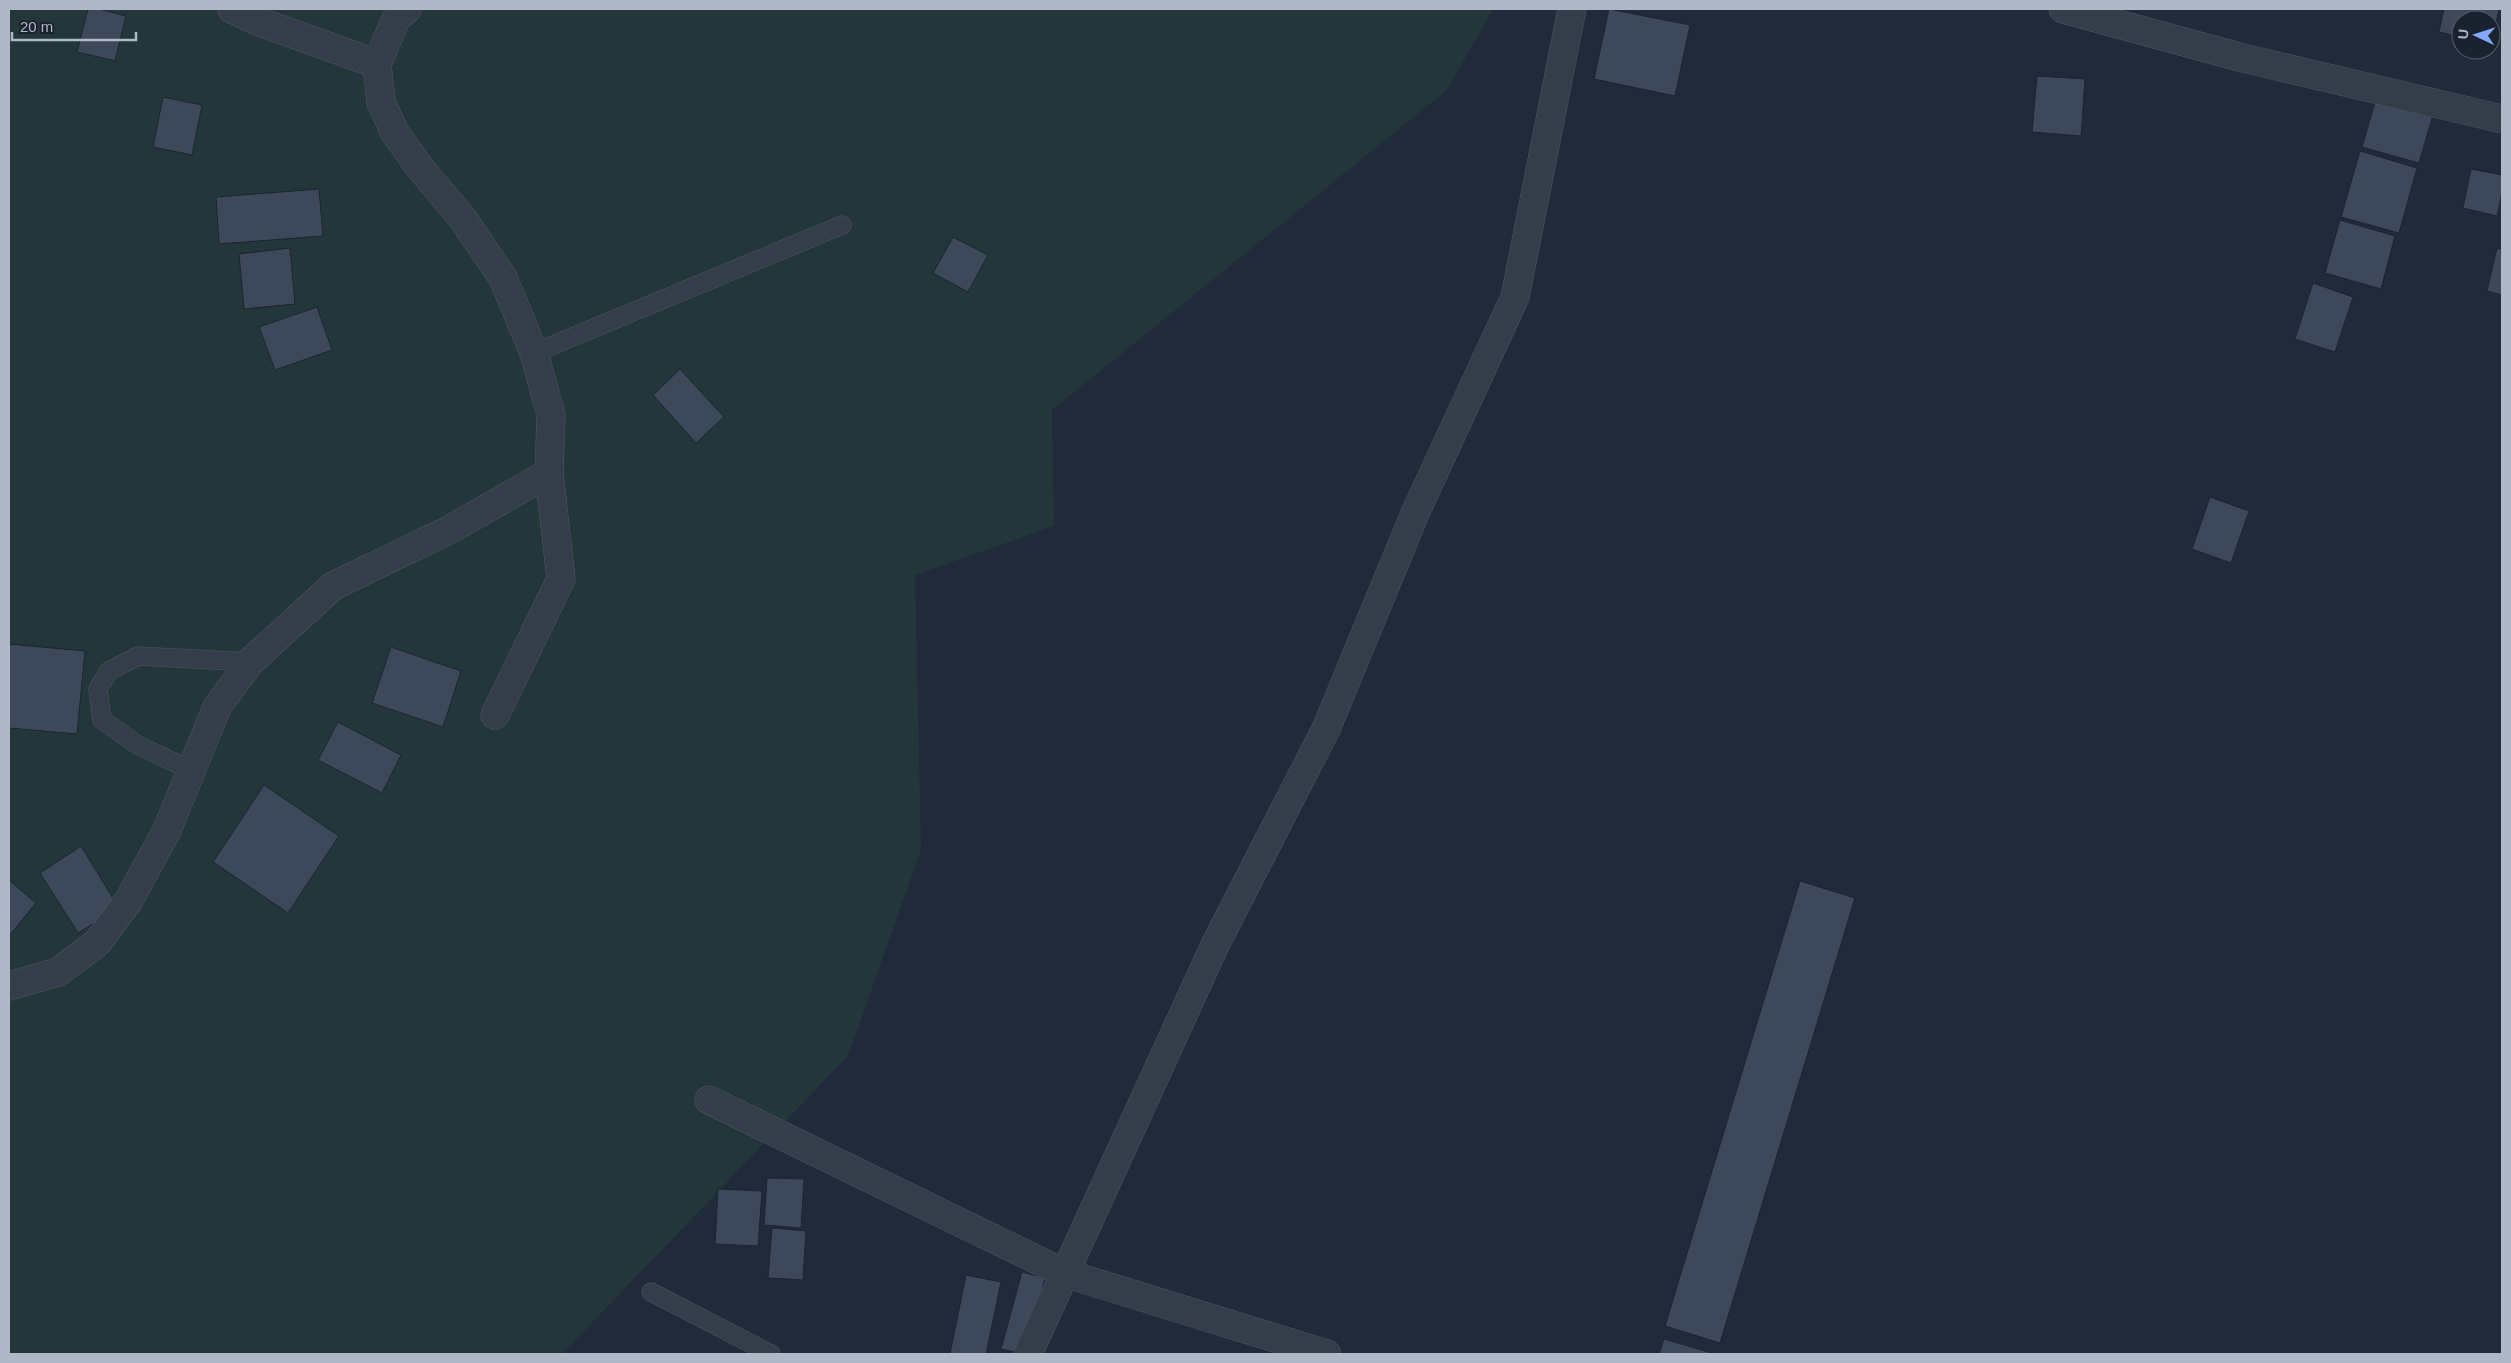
<svg xmlns="http://www.w3.org/2000/svg" width="2511" height="1363" viewBox="0 0 2511 1363" font-family="Arial,sans-serif">
	<style>
		.green { fill: #23373b }
		.building { fill: #3d485a; stroke: #1c2431 }
		.lines { fill: none; stroke-linecap: round; stroke-linejoin: round }
		.lane-casing { stroke: #505765; stroke-width: 19 }
		.street-casing { stroke: #505765; stroke-width: 29 }
		.lane { stroke: #353d4b; stroke-width: 18 }
		.street { stroke: #353d4b; stroke-width: 28 }
	</style>
	<rect width="100%" height="100%" fill="#212a3a"/>
	<path class="green" d="M 9,9 L 1493,9 L 1447,90 L 1052,410 L 1054,526 L 915,575 L 921,850 L 848,1056 L 562,1354 L 9,1354 Z"/>
	<g class="building">
		<path d="M 88,9 L 99,9 L 126,16 L 115,61 L 77,52 Z"/>
		<path d="M 1609,9 L 1690,25 L 1675,96 L 1594,79 Z"/>
		<path d="M 2444,9 L 2499,9 L 2492,43 L 2491,20 L 2461,20 L 2461,37 L 2439,32 Z"/>
		<path d="M 2037,76 L 2085,79 L 2081,136 L 2032,132 Z"/>
		<path d="M 163,97 L 202,105 L 192,155 L 153,147 Z"/>
		<path d="M 2376,99 L 2433,115 L 2419,163 L 2362,147 Z"/>
		<path d="M 2360,151 L 2417,168 L 2399,233 L 2341,217 Z"/>
		<path d="M 2471,169 L 2502,175 L 2502,193 L 2497,216 L 2463,208 Z"/>
		<path d="M 319,189 L 323,236 L 219,244 L 216,197 Z"/>
		<path d="M 2340,220 L 2395,236 L 2381,289 L 2325,273 Z"/>
		<path d="M 953,237 L 988,255 L 968,292 L 933,273 Z"/>
		<path d="M 290,248 L 295,304 L 244,309 L 239,254 Z"/>
		<path d="M 2497,248 L 2502,249 L 2502,295 L 2487,291 Z"/>
		<path d="M 2313,283 L 2353,297 L 2335,352 L 2295,339 Z"/>
		<path d="M 317,307 L 332,350 L 275,370 L 259,327 Z"/>
		<path d="M 680,369 L 724,417 L 696,443 L 653,395 Z"/>
		<path d="M 2210,497 L 2249,511 L 2231,563 L 2192,549 Z"/>
		<path d="M 9,644 L 85,651 L 77,734 L 9,728 Z"/>
		<path d="M 391,647 L 461,671 L 443,727 L 372,703 Z"/>
		<path d="M 338,722 L 401,755 L 382,793 L 318,760 Z"/>
		<path d="M 264,785 L 339,836 L 288,913 L 213,862 Z"/>
		<path d="M 81,846 L 119,908 L 78,933 L 40,873 Z"/>
		<path d="M 9,880 L 36,903 L 9,936 Z"/>
		<path d="M 1800,881 L 1855,898 L 1720,1343 L 1665,1326 Z"/>
		<path d="M 767,1178 L 804,1179 L 801,1228 L 764,1225 Z"/>
		<path d="M 718,1189 L 762,1191 L 758,1246 L 715,1244 Z"/>
		<path d="M 772,1228 L 806,1231 L 803,1280 L 768,1278 Z"/>
		<path d="M 1022,1272 L 1045,1278 L 1025,1354 L 1001,1349 Z"/>
		<path d="M 966,1275 L 1001,1282 L 986,1354 L 950,1354 Z"/>
		<path d="M 1664,1339 L 1712,1353 L 1712,1354 L 1659,1354 Z"/>
	</g>
	<g class="lines">
		<g class="lane-casing">
			<g id="lane">
				<path d="M 534,353 L 842,225"/>
				<path d="M 192,771 L 138,745 L 102,720 L 98,689 L 109,671 L 138,656 L 250,662"/>
				<path d="M 651,1292 L 771,1354"/>
			</g>
		</g>
		<g class="street-casing">
			<g id="street">
				<path d="M 232,9 L 260,22 L 377,64"/>
				<path d="M 407,9 L 396,19 L 377,64 L 381,102 L 395,133 L 421,169 L 463,219 L 503,278 L 534,353 L 551,415 L 549,473 L 561,579 L 495,715"/>
				<path d="M 2063,9 L 2243,58 L 2502,119"/>
				<path d="M 9,986 L 58,972 L 97,943 L 129,900 L 167,830 L 217,707 L 250,662 L 333,586 L 449,530 L 549,473"/>
				<path d="M 709,1100 L 1064,1273 L 1327,1354"/>
				<path d="M 1028,1354 L 1215,945 L 1326,729 L 1416,511 L 1515,297 L 1572,9"/>
			</g>
		</g>
		<use href="#lane" class="lane"/>
		<use href="#street" class="street"/>
	</g>
	<rect width="2511" height="1363" fill="none" stroke="#b0b7c7" stroke-width="20"/>
	<g transform="translate(2476 35) rotate(274)"><circle r="24" fill="#1a222f" stroke="#565e6c"/>
	<path d="M0-4L9 19L0 12L-9 19Z" fill="#83a8f9"/>
	<text y="-8" font-size="14" font-weight="bold" text-anchor="middle" fill="#b0b7c7">U</text>
	</g>
	<path d="M12 32v8h124v-8" fill="none" stroke="#b0b7c7" stroke-width="2.5"/>
	<text x="20" y="32" font-size="15" fill="#b0b7c7" stroke="#1a222f" stroke-width="4" paint-order="stroke">20 m</text>
</svg>
